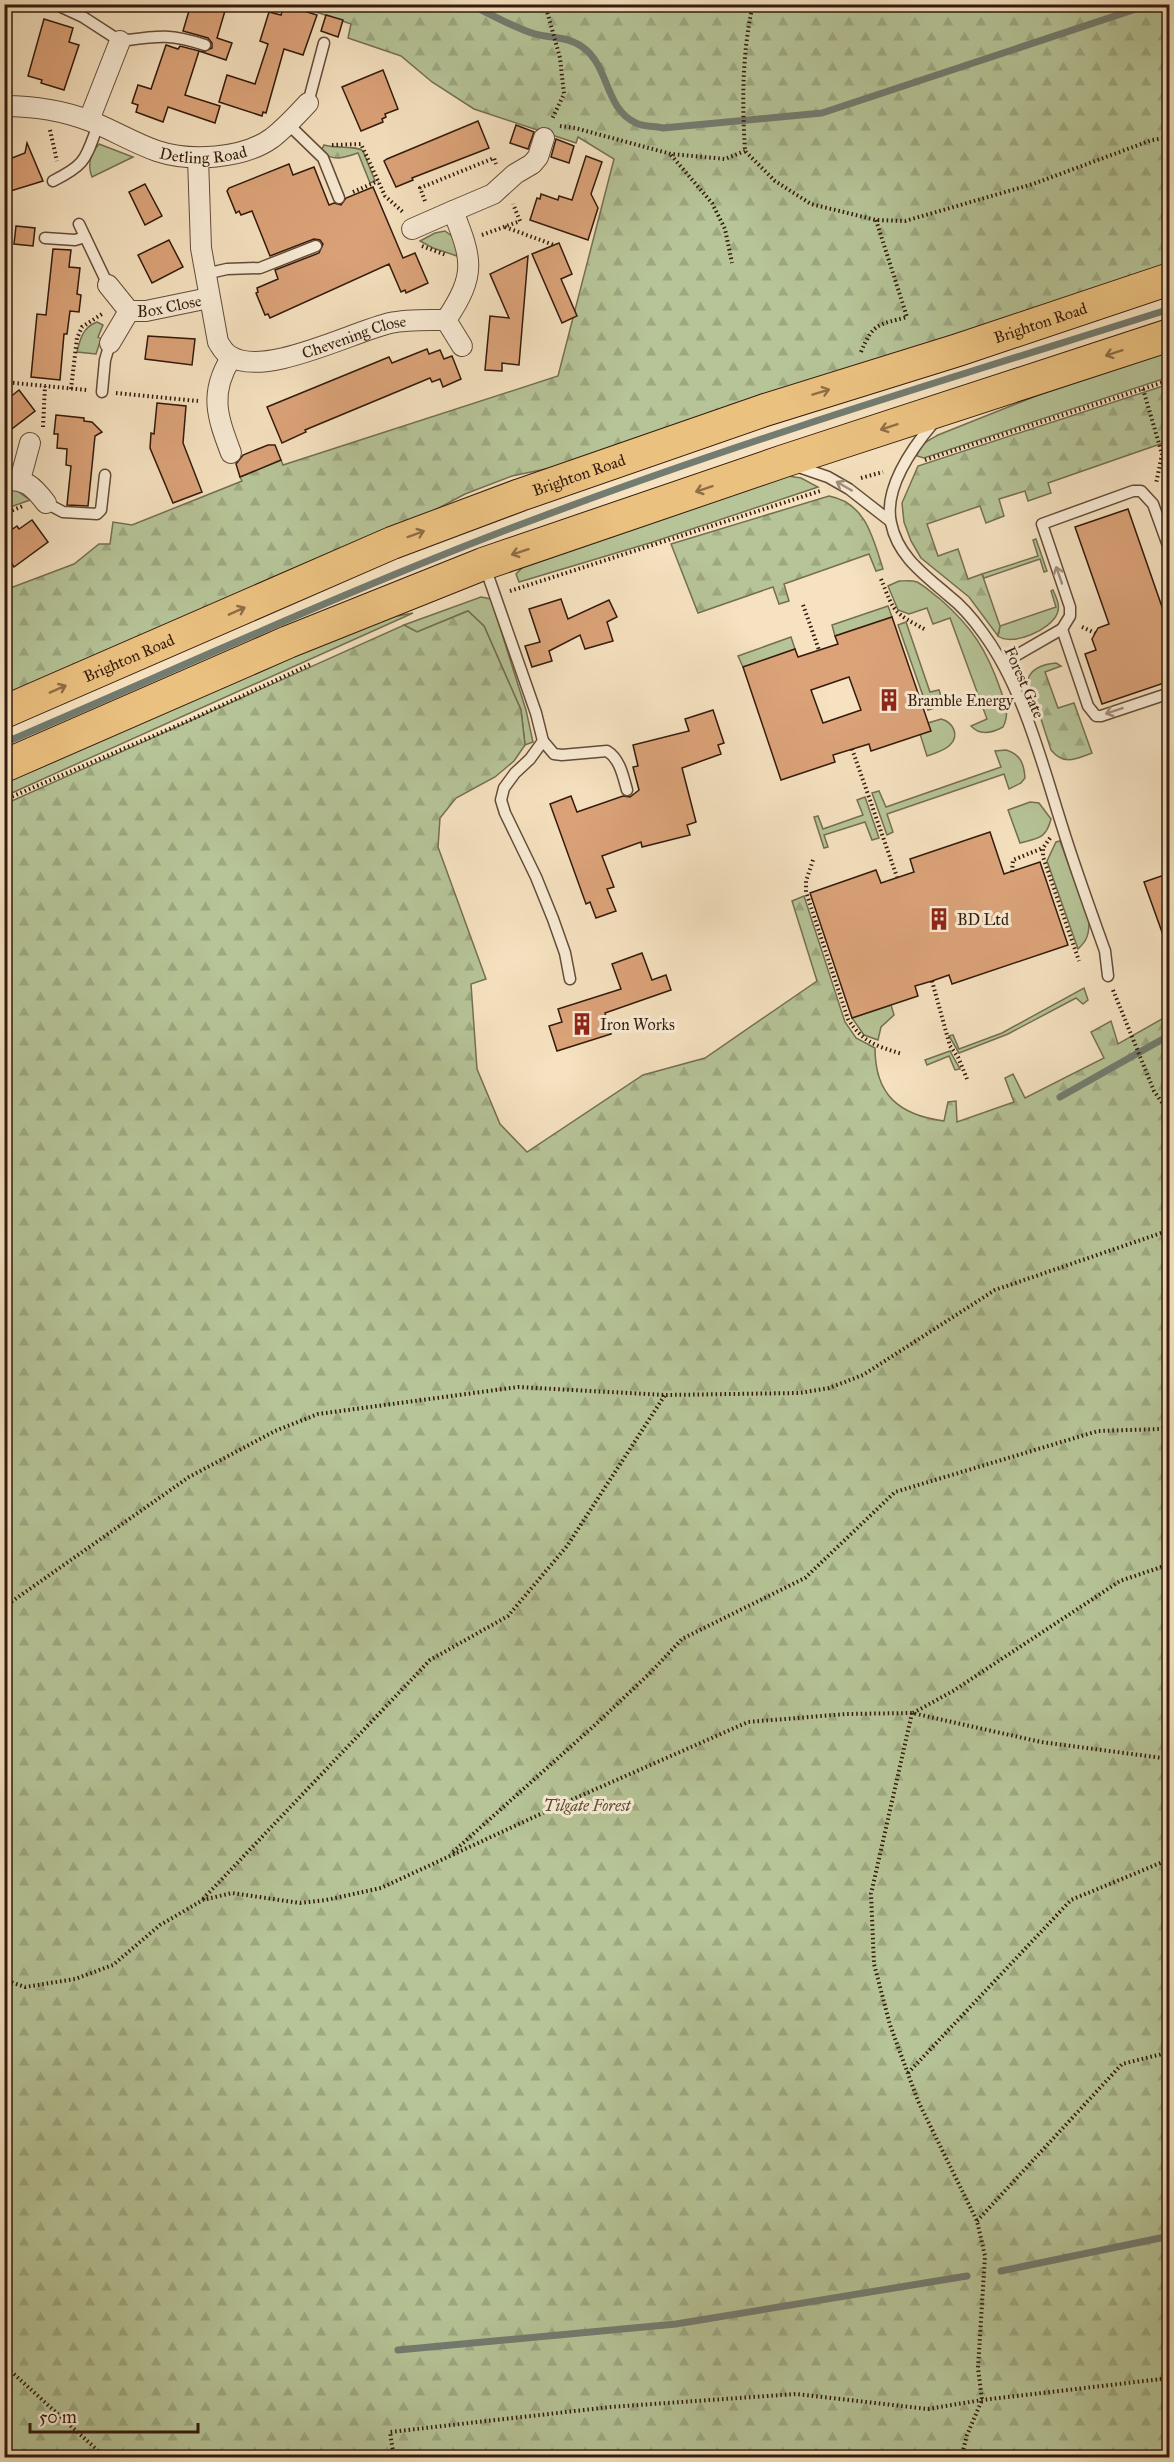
<svg xmlns="http://www.w3.org/2000/svg" width="1174" height="2462" viewBox="0 0 1174 2462" font-family="'IM FELL Great Primer',serif">
	<style>
		.grass { fill: #b6c497; stroke: #746f52; stroke-width: 1.5 }
		.forest { fill: url(#forest-firs); stroke: #746f52; stroke-width: 1.5 }
		.lines { fill: none; stroke-linecap: round; stroke-linejoin: round }
		.stream { stroke: #737c70; stroke-width: 7 }
		.building { fill: #dca379; stroke: #331a0c; stroke-width: 1.5; fill-rule: evenodd }
		.lane-casing { stroke: #644c39; stroke-width: 13 }
		.street-casing { stroke: #644c39; stroke-width: 22 }
		.primary-casing { stroke: #331a0c; stroke-width: 34 }
		.path { stroke: #331a0c; stroke-width: 4; stroke-dasharray: 1.5 3; stroke-linecap: butt }
		.lane { stroke: #f9ecd6; stroke-width: 10 }
		.street { stroke: #f9ecd6; stroke-width: 20 }
		.primary { stroke: #ebc180; stroke-width: 32 }
		.oneway { stroke: #8f6e46 }
		.oneway2 { stroke: #a08e7b }
		.labels { text-anchor: middle; stroke-width: 6; stroke-linejoin: round; paint-order: stroke }
		.street-label { font-size: 16px; fill: #331a0c; stroke: #f9ecd6 }
		.poi-label { font-size: 16px; fill: #331a0c; stroke: #f9ecd6; text-anchor: start }
		.park-label { font-size: 16px; font-style: italic; fill: #5a4d36; stroke: #f9ecd6 }
	</style>
	<defs>
		<pattern id="forest-firs" width="22" height="20" patternUnits="userSpaceOnUse" patternTransform="scale(1.5)"><rect width="22" height="20" fill="#b6c497"/><path d="M5 1l3.5 6h-7zM16 11l3.5 6h-7z" fill="#9da881"/></pattern>
	</defs>
	<rect width="100%" height="100%" fill="#f6e2c0"/>
	<filter id="stains"><feTurbulence type="fractalNoise" baseFrequency=".00333" numOctaves="4"/><feColorMatrix values="0 0 0 0 .2 0 0 0 0 .09 0 0 0 0 .02 0 0 0 .5 -.17"/></filter>
	<radialGradient id="worn" r=".72"><stop offset=".6" stop-color="#630" stop-opacity="0"/><stop offset="1" stop-color="#630" stop-opacity=".3"/></radialGradient>
	<g class="grass">
		<path d="M 99,144 L 133,157 L 92,177 C 87,165 91,153 99,144 Z"/>
		<path d="M 445,231 L 453,237 L 459,253 L 457,256 L 433,248 L 420,241 L 435,233 Z"/>
		<path d="M 97,322 L 103,325 L 98,337 L 101,339 L 96,354 L 77,352 C 80,339 83,327 97,322 Z"/>
		<path d="M 1169,346 L 1169,377 L 924,458 L 917,456 C 918,445 929,440 938,435 L 1129,359 Z"/>
		<path d="M 782,475 L 801,478 L 818,487 L 653,542 L 519,582 L 516,574 L 527,563 Z"/>
		<path d="M 4,488 L 13,488 L 30,500 L 5,509 Z"/>
		<path d="M 1036,539 L 1047,571 L 1044,572 L 1040,559 L 984,578 L 982,574 L 1038,556 L 1033,540 Z"/>
		<path d="M 899,581 C 905,581 911,580 917,582 C 925,586 933,594 940,599 C 972,627 987,650 1001,691 C 1005,703 1010,714 1003,727 C 992,733 980,736 971,726 L 987,719 L 950,618 L 933,624 L 927,608 L 909,614 L 898,610 L 888,586 Z"/>
		<path d="M 1053,590 C 1056,597 1061,606 1057,614 C 1051,629 1013,647 998,636 L 1000,626 L 1056,607 L 1051,591 Z"/>
		<path d="M 481,597 L 491,599 L 526,710 L 533,742 L 525,745 L 521,710 L 484,626 L 468,611 L 417,632 L 404,625 Z"/>
		<path d="M 888,606 L 892,617 L 835,636 L 832,625 Z"/>
		<path d="M 413,613 L 5,796 L 4,781 L 372,621 Z"/>
		<path d="M 906,622 L 930,692 L 939,690 L 944,705 L 928,710 L 898,625 Z"/>
		<path d="M 791,637 L 795,649 L 743,667 L 738,656 Z"/>
		<path d="M 941,719 C 953,722 960,735 950,745 C 944,751 935,753 927,756 L 920,734 L 928,723 Z"/>
		<path d="M 1006,750 C 1020,754 1024,763 1025,778 L 1021,783 L 1009,789 L 1004,774 L 887,814 L 893,832 L 887,835 L 872,793 L 879,791 L 886,807 L 1001,767 L 995,751 Z"/>
		<path d="M 865,797 L 879,838 L 872,840 L 865,822 L 824,835 L 828,847 L 824,848 L 814,817 L 818,816 L 823,829 L 863,815 L 857,800 Z"/>
		<path d="M 1030,802 L 1039,803 L 1051,819 C 1046,839 1038,838 1020,843 L 1008,810 Z"/>
		<path d="M 1060,841 L 1089,921 C 1089,933 1088,940 1078,949 L 1047,861 L 1056,842 Z"/>
		<path d="M 1084,988 L 1088,1000 L 1083,1004 L 1076,998 L 1008,1034 L 959,1053 L 949,1036 L 953,1035 L 959,1049 L 1002,1033 Z"/>
		<path d="M 891,1005 L 894,1015 L 881,1027 L 878,1040 L 864,1035 L 852,1018 Z"/>
		<path d="M 950,1051 L 960,1069 L 955,1070 L 949,1056 L 927,1065 L 925,1060 Z"/>
	</g>
	<g class="forest">
		<path d="M 296,5 L 1169,5 L 1169,265 L 555,467 L 512,476 L 465,494 L 420,518 L 5,699 L 5,590 L 74,564 L 99,544 L 110,544 L 113,522 L 132,525 L 242,481 L 240,477 L 281,460 L 283,465 L 558,376 L 614,159 L 578,137 L 576,143 L 474,109 L 432,82 L 401,56 L 348,38 L 351,24 Z"/>
		<path d="M 324,145 C 337,149 357,145 363,151 L 375,181 L 370,183 L 358,153 C 344,158 333,162 321,151 Z"/>
		<path d="M 1169,384 L 1169,444 L 1168,442 L 1163,443 L 1048,483 L 1051,493 L 1028,501 L 1025,491 L 999,499 L 1004,516 L 986,523 L 980,506 L 927,524 L 938,556 L 958,549 L 968,579 L 982,574 L 1000,626 L 998,636 L 969,597 L 921,558 L 911,541 L 904,522 L 902,503 L 918,466 Z"/>
		<path d="M 829,496 C 866,503 873,538 883,569 L 876,571 L 869,554 L 784,584 L 789,601 L 779,604 L 773,587 L 698,613 L 671,544 Z"/>
		<path d="M 468,611 L 484,626 L 521,710 L 525,745 L 514,761 L 495,777 L 456,798 L 440,818 L 438,847 L 486,979 L 471,984 L 477,1069 L 500,1124 L 527,1152 L 643,1075 L 705,1058 L 817,981 L 792,901 L 804,896 L 845,1022 L 856,1038 L 875,1048 C 875,1095 899,1115 944,1121 L 948,1102 L 956,1101 L 957,1122 L 1014,1102 L 1005,1078 L 1013,1074 L 1025,1098 L 1104,1058 L 1091,1032 L 1111,1021 L 1118,1044 L 1169,1015 L 1169,2457 L 5,2457 L 5,804 L 404,625 L 417,632 Z"/>
		<path d="M 1056,663 L 1061,666 L 1045,672 L 1058,708 L 1074,703 L 1092,753 C 1076,759 1064,766 1051,750 L 1028,679 C 1032,667 1045,664 1056,663 Z"/>
	</g>
	<g class="lines">
		<g class="stream">
			<path d="M 470,4 C 489,14 509,25 529,32 C 549,40 566,34 585,49 C 609,68 606,110 636,123 C 643,127 654,126 663,128 L 822,113 L 1151,4"/>
			<path d="M 4,743 C 184,666 363,583 546,515 C 751,438 961,375 1170,309"/>
			<path d="M 1060,1097 L 1170,1035"/>
			<path d="M 1001,2271 L 1170,2236"/>
			<path d="M 398,2350 L 676,2324 L 967,2276"/>
		</g>
	</g>
	<g class="building">
		<path d="M 191,4 L 227,4 L 217,38 L 232,43 L 226,60 L 199,51 L 185,95 L 220,106 L 215,123 L 168,107 L 163,122 L 136,112 L 138,105 L 132,103 L 138,85 L 151,89 L 166,45 L 178,49 L 180,46 L 203,52 L 212,48 L 212,43 L 208,38 L 183,31 Z"/>
		<path d="M 284,5 L 317,15 L 303,55 L 284,49 L 266,113 L 263,112 L 262,116 L 219,102 L 227,75 L 255,84 L 268,44 L 260,41 L 269,12 L 281,15 Z"/>
		<path d="M 326,15 L 343,20 L 338,37 L 321,31 Z"/>
		<path d="M 44,19 L 73,28 L 69,42 L 79,45 L 64,90 L 41,83 L 42,80 L 28,76 Z"/>
		<path d="M 383,70 L 398,109 L 385,114 L 386,117 L 382,119 L 383,122 L 361,131 L 342,87 Z"/>
		<path d="M 478,121 L 489,148 L 412,178 L 413,180 L 396,187 L 384,161 L 387,159 Z"/>
		<path d="M 516,125 L 534,132 L 528,149 L 510,143 Z"/>
		<path d="M 556,139 L 574,146 L 569,163 L 551,157 Z"/>
		<path d="M 27,143 L 43,181 L 4,193 L 4,161 L 25,153 Z"/>
		<path d="M 586,156 L 602,162 L 591,194 L 598,208 L 588,240 L 530,220 L 537,198 L 540,199 L 541,194 L 558,200 L 559,196 L 572,200 Z"/>
		<path d="M 289,164 L 293,175 L 314,167 L 329,205 L 334,203 L 341,205 L 346,198 L 373,187 L 403,258 L 415,253 L 428,283 L 406,293 L 405,290 L 401,292 L 389,264 L 270,318 L 268,314 L 265,315 L 256,293 L 258,292 L 257,288 L 278,279 L 275,270 L 319,253 L 323,244 L 320,240 L 314,239 L 270,256 L 252,211 L 241,215 L 239,211 L 236,213 L 227,191 L 229,188 Z"/>
		<path d="M 145,184 L 162,216 L 145,225 L 129,192 Z"/>
		<path d="M 16,226 L 35,228 L 33,246 L 14,244 Z"/>
		<path d="M 169,240 L 183,267 L 152,283 L 138,255 Z"/>
		<path d="M 559,243 L 572,274 L 561,279 L 577,316 L 562,323 L 532,254 Z"/>
		<path d="M 53,249 L 71,250 L 69,267 L 80,268 L 77,294 L 81,295 L 79,312 L 70,311 L 67,334 L 64,334 L 60,380 L 31,377 L 37,314 L 46,315 Z"/>
		<path d="M 528,256 L 519,365 L 502,363 L 502,371 L 485,370 L 490,316 L 509,318 L 490,274 Z"/>
		<path d="M 148,336 L 195,339 L 192,365 L 145,359 Z"/>
		<path d="M 427,349 L 429,354 L 440,350 L 444,359 L 452,356 L 461,379 L 443,387 L 440,379 L 432,382 L 430,378 L 305,430 L 306,432 L 282,443 L 267,407 L 389,357 L 392,363 Z"/>
		<path d="M 19,390 L 35,411 L 4,435 L 4,402 Z"/>
		<path d="M 157,403 L 186,406 L 183,443 L 202,492 L 173,503 L 150,448 L 151,433 L 154,434 Z"/>
		<path d="M 56,415 L 84,418 L 84,421 L 92,422 L 102,432 L 95,436 L 88,506 L 67,505 L 71,466 L 66,465 L 67,449 L 57,448 L 58,434 L 54,434 Z"/>
		<path d="M 268,445 L 275,445 L 281,460 L 240,477 L 236,464 L 243,455 Z"/>
		<path d="M 1128,509 L 1170,630 L 1170,681 L 1102,704 L 1085,654 L 1096,650 L 1092,639 L 1098,628 L 1109,624 L 1075,527 Z"/>
		<path d="M 32,520 L 48,542 L 14,567 L 4,553 L 4,535 L 17,526 L 19,529 Z"/>
		<path d="M 561,599 L 568,619 L 609,600 L 617,617 L 607,622 L 613,641 L 585,649 L 580,635 L 549,651 L 552,661 L 532,667 L 525,646 L 540,642 L 529,609 Z"/>
		<path d="M 892,617 L 931,731 L 871,751 L 869,744 L 833,755 L 835,762 L 781,780 L 743,667 L 795,649 L 798,657 L 838,644 L 835,636 ZM 849,677 L 861,710 L 823,723 L 811,690 Z"/>
		<path d="M 713,710 L 724,743 L 718,745 L 721,754 L 682,768 L 696,822 L 687,825 L 690,835 L 642,847 L 641,842 L 602,856 L 614,887 L 607,889 L 616,911 L 596,918 L 590,902 L 586,904 L 550,804 L 571,796 L 577,812 L 623,796 L 630,797 L 639,790 L 633,767 L 638,766 L 633,745 L 689,731 L 685,719 Z"/>
		<path d="M 990,832 L 1004,874 L 1040,862 L 1068,945 L 952,984 L 949,975 L 932,981 L 915,986 L 918,996 L 852,1018 L 810,893 L 876,870 L 881,883 L 914,872 L 910,859 Z"/>
		<path d="M 1170,873 L 1170,945 L 1167,946 L 1144,882 Z"/>
		<path d="M 642,953 L 652,980 L 666,975 L 671,990 L 605,1013 L 611,1034 L 557,1051 L 549,1026 L 562,1022 L 558,1009 L 621,989 L 612,964 Z"/>
	</g>
	<g class="lines">
		<g class="lane-casing">
			<g id="lane">
				<path d="M 55,4 L 83,17 L 120,41 C 157,36 169,33 205,45"/>
				<path d="M 308,103 L 324,43"/>
				<path d="M 289,125 L 323,158 L 339,198"/>
				<path d="M 53,181 C 87,164 85,159 98,125"/>
				<path d="M 79,224 L 108,285"/>
				<path d="M 45,238 L 75,240 L 85,237"/>
				<path d="M 205,274 L 227,269 L 260,268 L 316,246"/>
				<path d="M 102,392 L 105,360 L 110,343"/>
				<path d="M 934,422 C 913,447 883,488 891,523 C 898,557 925,575 949,596 C 962,606 973,619 983,633 C 1023,687 1042,763 1062,826 C 1075,868 1090,909 1105,951 L 1108,976"/>
				<path d="M 796,466 L 828,477 L 849,489 L 890,521"/>
				<path d="M 46,503 L 63,512 L 97,514 L 101,510 L 105,475"/>
				<path d="M 485,567 L 536,713 L 543,741 L 554,754 L 562,755 L 607,751 C 620,759 623,776 627,790"/>
				<path d="M 1062,629 L 1088,706 L 1096,716 L 1101,716 L 1170,693"/>
				<path d="M 1003,663 L 1062,629 L 1070,616 L 1070,607 L 1042,524 L 1133,491 L 1141,491 L 1153,504 L 1170,551"/>
				<path d="M 543,741 L 530,759 L 515,773 L 504,788 L 501,800 L 505,813 L 536,877 L 553,919 L 565,953 L 570,979"/>
			</g>
		</g>
		<g class="street-casing">
			<g id="street">
				<path id="s1" d="M 4,106 C 32,106 64,111 90,121 C 113,130 134,143 157,151 C 190,162 243,159 272,138 C 285,128 296,116 308,103"/>
				<path d="M 89,120 L 120,41"/>
				<path id="s2" d="M 198,158 L 201,248 L 218,342 C 222,348 224,353 230,356 C 264,378 352,332 390,323 C 408,319 427,320 446,320 C 477,274 472,259 453,211 L 493,194 L 515,174 L 532,164 L 538,157 L 544,138"/>
				<path d="M 412,229 L 453,211"/>
				<path id="s3" d="M 108,285 L 129,311 L 146,311 L 209,298"/>
				<path d="M 446,320 L 462,346"/>
				<path d="M 110,343 L 129,311"/>
				<path d="M 231,453 C 217,416 209,393 231,358"/>
				<path d="M 4,480 C 26,479 33,486 46,503"/>
				<path d="M 20,480 L 30,443"/>
			</g>
		</g>
		<g class="primary-casing">
			<g id="primary">
				<path id="s4" d="M 4,712 L 392,543 L 520,495 L 765,410 L 958,350 L 1170,279"/>
				<path d="M 4,766 L 288,642 L 483,564 L 784,461 L 1170,335"/>
			</g>
		</g>
		<g class="path">
			<path d="M 545,4 L 560,58 L 564,94 L 552,119"/>
			<path d="M 753,4 C 742,53 742,101 745,151 L 775,181 L 811,204 L 876,220 L 905,221 L 1033,184 L 1152,140 L 1170,137"/>
			<path d="M 560,126 L 575,128 L 671,154 L 725,159 L 745,151"/>
			<path d="M 50,130 L 57,161"/>
			<path d="M 332,145 L 361,144 L 385,196 L 404,213"/>
			<path d="M 671,155 L 712,203 L 725,229 L 732,263"/>
			<path d="M 353,192 L 378,181"/>
			<path d="M 425,201 L 420,188 L 494,158 L 496,164"/>
			<path d="M 505,227 L 554,245"/>
			<path d="M 482,235 L 520,221 L 513,204"/>
			<path d="M 422,246 L 446,255"/>
			<path d="M 861,352 C 873,323 878,325 907,317 L 876,220"/>
			<path d="M 4,382 L 87,390"/>
			<path d="M 71,389 L 77,338 L 82,327 L 102,314"/>
			<path d="M 1143,389 L 1162,454 L 1156,484"/>
			<path d="M 116,393 L 198,401"/>
			<path d="M 43,427 L 45,386"/>
			<path d="M 925,460 L 1170,380"/>
			<path d="M 861,478 L 883,472"/>
			<path d="M 4,514 L 23,506"/>
			<path d="M 881,579 C 895,614 893,612 926,630"/>
			<path d="M 510,591 L 820,491"/>
			<path d="M 803,605 L 819,650"/>
			<path d="M 1082,627 L 1095,633"/>
			<path d="M 852,749 L 897,877"/>
			<path d="M 4,800 L 188,721 L 311,664"/>
			<path d="M 1050,838 L 1043,848 L 1043,857 L 1079,961"/>
			<path d="M 813,860 L 806,881 L 806,892 L 848,1019 C 863,1043 877,1046 902,1054"/>
			<path d="M 1012,872 L 1013,860 L 1043,848"/>
			<path d="M 932,981 L 950,1046 L 958,1057 L 967,1079"/>
			<path d="M 1113,990 L 1154,1091 L 1170,1114"/>
			<path d="M 4,1607 L 189,1477 L 275,1431 L 318,1414 L 518,1387 L 665,1395 L 799,1393 L 829,1388 L 863,1375 L 995,1290 L 1170,1230"/>
			<path d="M 912,1713 L 871,1894 L 874,1964 L 890,2025 L 918,2101 L 977,2221 L 985,2256 L 978,2368 L 982,2400 L 967,2435 L 961,2458"/>
			<path d="M 913,1713 L 953,1691 L 1120,1581 L 1170,1564"/>
			<path d="M 453,1852 L 596,1724 L 650,1673 L 682,1639 L 805,1578 L 895,1492 L 1098,1431 L 1161,1429 L 1170,1425"/>
			<path d="M 203,1899 L 430,1660 L 508,1616 L 567,1546 L 665,1395"/>
			<path d="M 4,1978 L 8,1981 L 25,1987 L 75,1979 L 113,1965 L 160,1925 L 203,1900 L 232,1893 L 300,1903 L 326,1900 L 381,1888 L 562,1804 L 748,1722 L 846,1714 L 912,1713 L 1041,1742 L 1170,1759"/>
			<path d="M 908,2073 L 1071,1900 L 1170,1859"/>
			<path d="M 977,2221 L 1122,2064 L 1170,2052"/>
			<path d="M 4,2365 L 106,2458"/>
			<path d="M 394,2458 L 390,2432 L 610,2407 L 796,2394 L 928,2409 L 982,2400 L 1170,2378"/>
		</g>
		<use href="#lane" class="lane"/>
		<use href="#street" class="street"/>
		<use href="#primary" class="primary"/>
	</g>
	<defs><path id="oneway-shaft" d="M-6 0H5M1.5-3L5.5 0L1.5 3" fill="none" stroke-width="1.6" stroke-linecap="round" stroke-linejoin="round" transform="scale(1.5)"/></defs>
	<g class="oneway">
		<use href="#oneway-shaft" transform="translate(1114 353) rotate(162)"/>
		<use href="#oneway-shaft" transform="translate(821 392) rotate(-17)"/>
		<use href="#oneway-shaft" transform="translate(889 427) rotate(162)"/>
		<use href="#oneway-shaft" transform="translate(704 489) rotate(161)"/>
		<use href="#oneway-shaft" transform="translate(416 534) rotate(-20)"/>
		<use href="#oneway-shaft" transform="translate(520 552) rotate(162)"/>
		<use href="#oneway-shaft" transform="translate(237 611) rotate(-24)"/>
		<use href="#oneway-shaft" transform="translate(58 689) rotate(-24)"/>
	</g>
	<g class="oneway2">
		<use href="#oneway-shaft" transform="translate(844 486) rotate(-150)"/>
		<use href="#oneway-shaft" transform="translate(1059 575) rotate(-109)"/>
		<use href="#oneway-shaft" transform="translate(1114 711) rotate(161)"/>
	</g>
	<defs>
		<g id="building-bare" transform="scale(1.8)"><path d="M-4-6H4V6H1V3H-1V6H-4ZM-2.5-4.3h1.7v1.8h-1.7ZM.8-4.3h1.7v1.8H.8ZM-2.5-1h1.7V.8h-1.7ZM.8-1h1.7V.8H.8Z" fill="#8f2418" stroke="#f9ecd6" stroke-width="2.5" paint-order="stroke"/></g>
	</defs>
	<g fill-rule="evenodd">
		<use href="#building-bare" x="889" y="700"/>
		<use href="#building-bare" x="939" y="919"/>
		<use href="#building-bare" x="582" y="1024"/>
	</g>
	<g class="labels">
		<g class="street-label">
			<text dy="6" stroke="none"><textPath href="#s1" startOffset="208">Detling Road</textPath></text>
			<text dy="6" stroke="none"><textPath href="#s3" startOffset="74">Box Close</textPath></text>
			<text dy="6" stroke="none"><textPath href="#s4" startOffset="1108">Brighton Road</textPath></text>
			<text dy="6" stroke="none"><textPath href="#s2" startOffset="333">Chevening Close</textPath></text>
			<text dy="6" stroke="none"><textPath href="#s4" startOffset="622">Brighton Road</textPath></text>
			<text dy="6" stroke="none"><textPath href="#s4" startOffset="136">Brighton Road</textPath></text>
			<text transform="translate(1025 682) rotate(66)" y="6">Forest Gate</text>
		</g>
		<g class="poi-label">
			<text x="907" y="706">Bramble Energy</text>
			<text x="957" y="925">BD Ltd</text>
			<text x="600" y="1030">Iron Works</text>
		</g>
		<g class="park-label">
			<text x="587" y="1811">Tilgate Forest</text>
		</g>
	</g>
	<rect width="1174" height="2462" fill="none" stroke="#f6e2c0" stroke-width="24"/>
	<rect x="6" y="6" width="1162" height="2450" fill="none" stroke="#331a0c" stroke-width="3"/>
	<rect x="12" y="12" width="1150" height="2438" fill="none" stroke="#331a0c" stroke-width="1.5"/>
	<path d="M30 2423v9h168v-9" fill="none" stroke="#331a0c" stroke-width="3"/>
	<text x="39" y="2423" font-size="18" fill="#331a0c" stroke="#f9ecd6" stroke-width="4.5" paint-order="stroke">50 m</text>
	<rect width="100%" height="100%" filter="url(#stains)"/>
	<rect width="100%" height="100%" fill="url(#worn)"/>
</svg>
